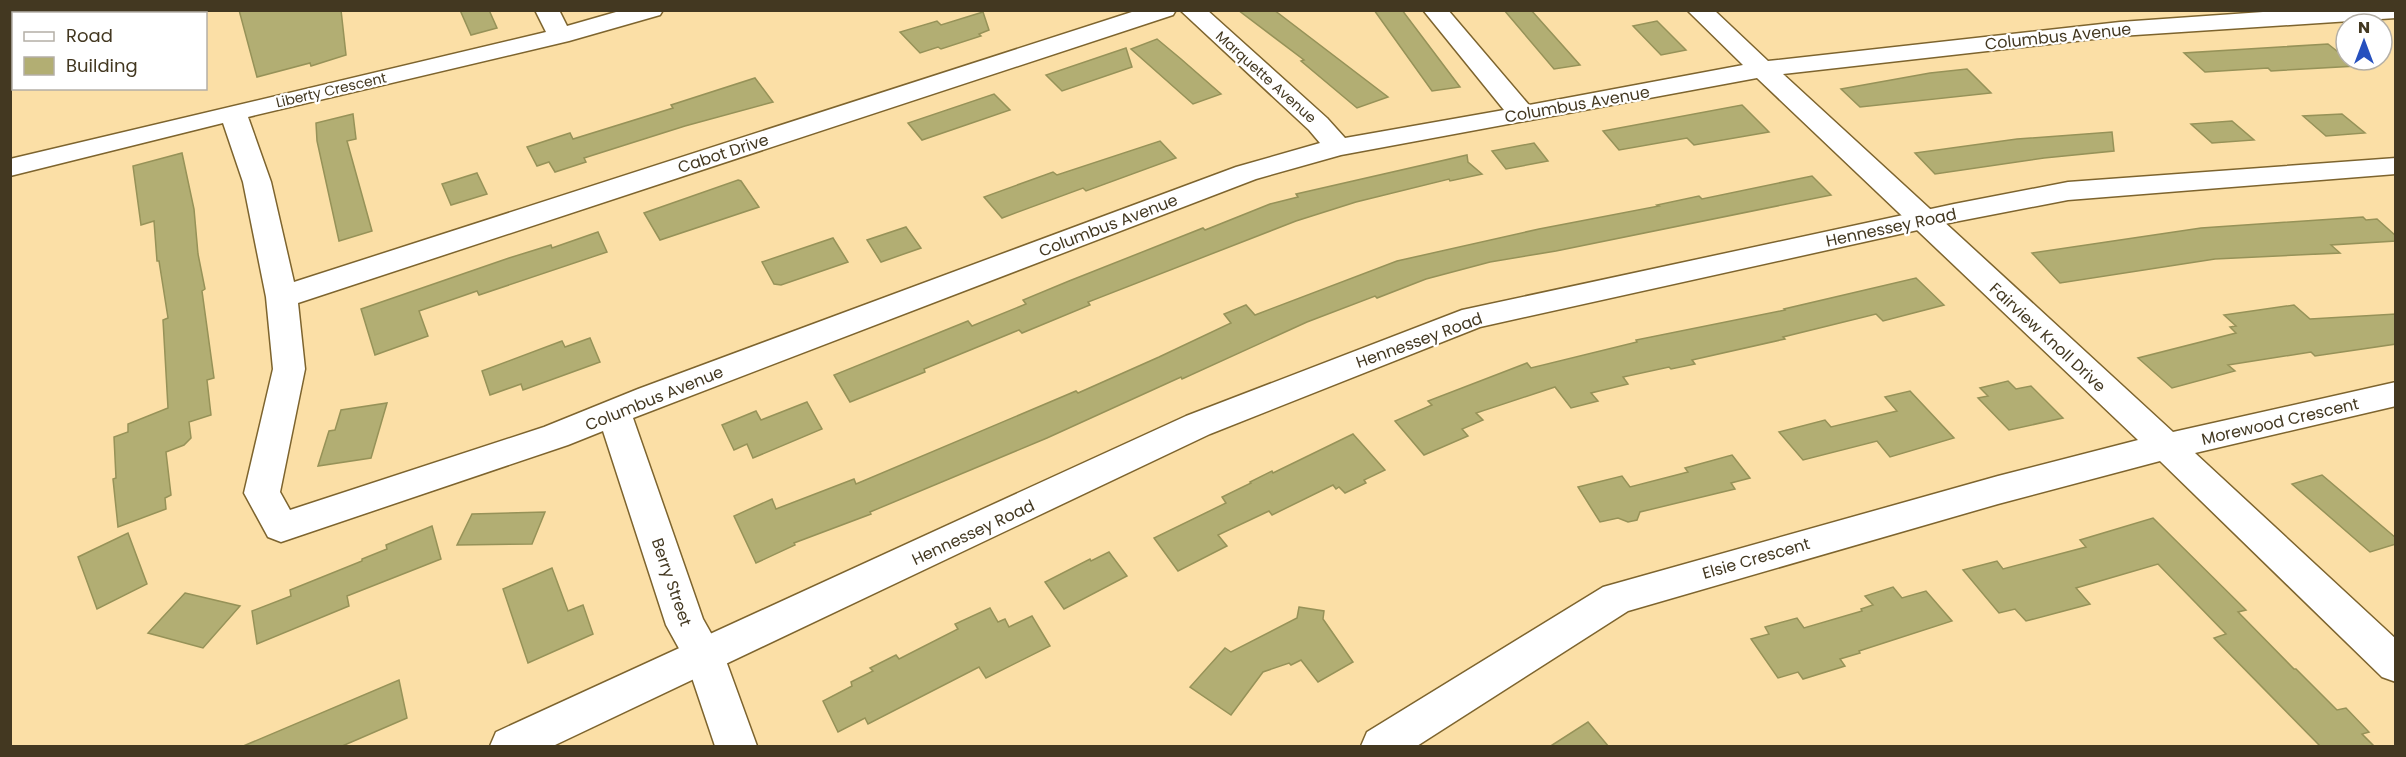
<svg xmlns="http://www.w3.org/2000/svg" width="2406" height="757" viewBox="0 0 2406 757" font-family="Poppins,sans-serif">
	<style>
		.building { fill: #b2ae73; stroke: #969258; stroke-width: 1.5 }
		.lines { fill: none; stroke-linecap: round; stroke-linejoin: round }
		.street-casing { stroke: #7d642e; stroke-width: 3 }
		.secondary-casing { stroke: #7d642e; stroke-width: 3 }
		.street { fill: #fff; fill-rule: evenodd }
		.secondary { fill: #fff; fill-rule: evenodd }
		.labels { text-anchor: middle; stroke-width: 4.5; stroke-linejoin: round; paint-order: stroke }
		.far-street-label { font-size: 14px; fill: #433821; stroke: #fff }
		.street-label { font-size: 16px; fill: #433821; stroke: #fff }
	</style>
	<rect width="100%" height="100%" fill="#fbdfa6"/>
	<g class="building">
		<path d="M 239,10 L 341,10 L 346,55 L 311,66 L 310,63 L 257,77 Z"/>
		<path d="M 460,10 L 489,10 L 497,28 L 471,35 Z"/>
		<path d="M 1238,10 L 1274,10 L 1388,97 L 1357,108 L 1301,61 L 1304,60 Z"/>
		<path d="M 1374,10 L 1402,10 L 1460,87 L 1432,91 Z"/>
		<path d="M 1504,10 L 1531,10 L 1580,65 L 1554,69 Z"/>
		<path d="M 983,12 L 989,30 L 979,34 L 981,36 L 941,49 L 938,47 L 920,53 L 900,32 L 937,21 L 941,25 Z"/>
		<path d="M 1657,21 L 1686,50 L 1661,55 L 1633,26 Z"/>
		<path d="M 1157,39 L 1181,59 L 1221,94 L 1193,104 L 1131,49 Z"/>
		<path d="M 2328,44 L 2356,66 L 2271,71 L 2268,68 L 2205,72 L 2184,53 Z"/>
		<path d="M 1126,48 L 1132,67 L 1062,91 L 1046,75 Z"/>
		<path d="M 1967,69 L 1991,93 L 1860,107 L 1841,89 L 1930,73 Z"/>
		<path d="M 755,78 L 773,102 L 685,126 L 584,158 L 586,162 L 555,172 L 549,162 L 537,166 L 527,147 L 570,133 L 573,139 L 673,108 L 671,105 Z"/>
		<path d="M 994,94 L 1010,110 L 922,140 L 908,123 Z"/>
		<path d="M 1742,105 L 1769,132 L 1694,145 L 1687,138 L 1619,150 L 1603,131 Z"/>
		<path d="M 353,114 L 356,139 L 347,141 L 372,231 L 339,241 L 317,141 L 316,123 Z"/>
		<path d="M 2342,114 L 2365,133 L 2326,136 L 2303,116 Z"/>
		<path d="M 2232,121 L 2254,140 L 2212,143 L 2191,124 Z"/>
		<path d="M 2112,132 L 2114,151 L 2044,158 L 1935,174 L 1915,153 L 2017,139 Z"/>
		<path d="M 1160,141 L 1176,158 L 1086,191 L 1083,188 L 1002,218 L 984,197 L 1053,172 L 1057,175 Z"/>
		<path d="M 1534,143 L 1548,161 L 1506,169 L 1492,151 Z"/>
		<path d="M 182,153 L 194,209 L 198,254 L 205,289 L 202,291 L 214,378 L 207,380 L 211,415 L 189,422 L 191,438 L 184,445 L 166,452 L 171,495 L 165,498 L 166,509 L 118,527 L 113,479 L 116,478 L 114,437 L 128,432 L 128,424 L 168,408 L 163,320 L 168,318 L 159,261 L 157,261 L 154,221 L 141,225 L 133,166 Z"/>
		<path d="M 1467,155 L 1468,162 L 1482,174 L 1450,181 L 1449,179 L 1356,202 L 1296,221 L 1088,302 L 1090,305 L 1022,333 L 1019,330 L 924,369 L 925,372 L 850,402 L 834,375 L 968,321 L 972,326 L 1026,304 L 1023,300 L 1069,281 L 1203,228 L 1205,230 L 1270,204 L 1298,197 L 1296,194 Z"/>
		<path d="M 477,173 L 487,194 L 451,205 L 442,184 Z"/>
		<path d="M 1812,176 L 1831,195 L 1556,251 L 1490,262 L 1426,279 L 1377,298 L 1375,296 L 1307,322 L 1182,379 L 1181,377 L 1047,438 L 870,512 L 871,514 L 794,543 L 795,545 L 756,563 L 734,516 L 772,499 L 776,509 L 854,479 L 856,484 L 1076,391 L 1078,393 L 1159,357 L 1231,323 L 1224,314 L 1246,305 L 1255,315 L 1397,261 L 1539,229 L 1659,206 L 1657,205 L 1699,196 L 1702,199 Z"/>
		<path d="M 738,180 L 741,181 L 759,207 L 660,240 L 644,213 Z"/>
		<path d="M 2363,217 L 2366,220 L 2377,219 L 2396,236 L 2396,241 L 2331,245 L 2340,253 L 2215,259 L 2060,283 L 2032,253 L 2201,228 Z"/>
		<path d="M 906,227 L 921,248 L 881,262 L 867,240 Z"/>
		<path d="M 598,232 L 607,252 L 479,295 L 477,291 L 419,311 L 428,336 L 375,355 L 361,309 L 509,258 L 551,245 L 552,248 Z"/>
		<path d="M 833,238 L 848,262 L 781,285 L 774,284 L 762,262 Z"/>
		<path d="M 1916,278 L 1944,305 L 1883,321 L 1876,314 L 1783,337 L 1785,339 L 1692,360 L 1695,364 L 1671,369 L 1669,367 L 1623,377 L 1628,384 L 1591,393 L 1598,401 L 1571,408 L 1555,387 L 1476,413 L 1483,420 L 1462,429 L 1468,436 L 1424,455 L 1395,421 L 1432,405 L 1428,401 L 1527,363 L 1531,368 L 1637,342 L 1636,340 L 1785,310 L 1784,309 Z"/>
		<path d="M 2294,305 L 2310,319 L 2396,314 L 2396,344 L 2315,356 L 2311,352 L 2228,365 L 2235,371 L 2172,388 L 2138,358 L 2236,333 L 2230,327 L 2236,326 L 2224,315 Z"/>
		<path d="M 590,338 L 600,362 L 523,390 L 521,384 L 490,395 L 482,371 L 562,341 L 565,347 Z"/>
		<path d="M 2008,381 L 2016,389 L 2031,386 L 2063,418 L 2009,430 L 1978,398 L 1988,396 L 1980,388 Z"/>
		<path d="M 1910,391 L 1954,438 L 1890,457 L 1877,441 L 1803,460 L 1779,432 L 1825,420 L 1831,427 L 1897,411 L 1885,397 Z"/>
		<path d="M 807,402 L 822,429 L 753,458 L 747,444 L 734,450 L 722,425 L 756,411 L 761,420 Z"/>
		<path d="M 387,403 L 371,458 L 318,466 L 329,431 L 335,430 L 341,410 Z"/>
		<path d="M 1353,434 L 1385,470 L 1364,480 L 1366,483 L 1345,493 L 1339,487 L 1336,489 L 1333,485 L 1272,515 L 1269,511 L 1218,535 L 1227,546 L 1178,571 L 1154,538 L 1226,503 L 1222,497 L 1251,483 L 1250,482 L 1272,471 L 1273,473 Z"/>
		<path d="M 1732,455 L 1750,478 L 1731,483 L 1735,489 L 1640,512 L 1637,520 L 1628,522 L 1618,518 L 1600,522 L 1578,487 L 1622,476 L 1630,487 L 1688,472 L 1685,468 Z"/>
		<path d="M 2322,475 L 2396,538 L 2396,544 L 2370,552 L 2292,484 Z"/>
		<path d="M 545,512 L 532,544 L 457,545 L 472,514 Z"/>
		<path d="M 2153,518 L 2246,610 L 2238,612 L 2294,669 L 2296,669 L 2337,710 L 2346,708 L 2369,732 L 2362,734 L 2375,747 L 2321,747 L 2214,638 L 2226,634 L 2158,564 L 2076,588 L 2090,604 L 2026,621 L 2015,609 L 1999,613 L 1963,570 L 1997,561 L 2003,569 L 2086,547 L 2080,540 Z"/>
		<path d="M 432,526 L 441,559 L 347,596 L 349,606 L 257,644 L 252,611 L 291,596 L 290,590 L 362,561 L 362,559 L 387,549 L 386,545 Z"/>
		<path d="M 128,533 L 147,584 L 97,609 L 78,557 Z"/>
		<path d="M 1109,552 L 1127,576 L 1064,609 L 1045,582 L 1090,559 L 1091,561 Z"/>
		<path d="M 552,568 L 568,611 L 583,605 L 593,634 L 528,663 L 503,589 Z"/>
		<path d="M 1893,587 L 1902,598 L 1926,591 L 1952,621 L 1859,651 L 1860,653 L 1840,659 L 1845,666 L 1803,679 L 1798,672 L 1778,678 L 1751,639 L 1769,634 L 1765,627 L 1797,618 L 1804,628 L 1862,611 L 1861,609 L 1873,605 L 1865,596 Z"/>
		<path d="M 185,593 L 240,606 L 203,648 L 148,633 Z"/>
		<path d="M 1299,607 L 1324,611 L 1323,619 L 1353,662 L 1318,682 L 1301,660 L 1291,665 L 1289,663 L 1263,672 L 1231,715 L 1190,687 L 1225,648 L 1231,652 L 1297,618 Z"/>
		<path d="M 990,608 L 998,622 L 1005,619 L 1009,627 L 1032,616 L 1050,646 L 986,678 L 979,667 L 868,724 L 865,718 L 838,732 L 823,701 L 852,686 L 851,682 L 873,671 L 870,668 L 896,655 L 899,659 L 958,629 L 955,624 Z"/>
		<path d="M 399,680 L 407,718 L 340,747 L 241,747 Z"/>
		<path d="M 1588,722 L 1609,747 L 1549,747 Z"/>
	</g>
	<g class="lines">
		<g class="street-casing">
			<g id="street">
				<path d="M 120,10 L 155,10 L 153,14 L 118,14 Z"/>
				<path d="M 535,10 L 559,10 L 567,26 L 623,10 L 663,10 L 660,15 L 569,41 L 248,117 L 271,182 L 294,282 L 1138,10 L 1176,10 L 1173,15 L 298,303 L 305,369 L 280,492 L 290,510 L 544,427 L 638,389 L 1236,167 L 1320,143 L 1309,130 L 1180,10 L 1207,10 L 1327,118 L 1345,138 L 1504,110 L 1423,10 L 1448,10 L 1529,105 L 1743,65 L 1687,10 L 1714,10 L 1768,61 L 2120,22 L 2292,10 L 2396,10 L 2396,18 L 2120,36 L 1783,74 L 2173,432 L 2396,382 L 2396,406 L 2195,453 L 2396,639 L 2396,682 L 2382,677 L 2160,461 L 1998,504 L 1628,611 L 1417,746 L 1361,746 L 1367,732 L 1603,587 L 1998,476 L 2138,440 L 1757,78 L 1341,155 L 1256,179 L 633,418 L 703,619 L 725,658 L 757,746 L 715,746 L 687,663 L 666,625 L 603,431 L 568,445 L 281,542 L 268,537 L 244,493 L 273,369 L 266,297 L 243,182 L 223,123 L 10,176 L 10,159 L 546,32 Z"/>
				<rect x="10" y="35" width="4" height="15"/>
			</g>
		</g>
		<g class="secondary-casing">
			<path id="secondary" d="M 2396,158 L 2396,174 L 2068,200 L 1954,222 L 1480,327 L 1210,434 L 553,746 L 490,746 L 496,732 L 1186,416 L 1462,310 L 1954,204 L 2068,182 Z"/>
		</g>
		<use href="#street" class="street"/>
		<use href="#secondary" class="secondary"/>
	</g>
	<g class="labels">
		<g class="far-street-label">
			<text transform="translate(1266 77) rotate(42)" y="5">Marquette Avenue</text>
			<text transform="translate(331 90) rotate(-13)" y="5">Liberty Crescent</text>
		</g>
		<g class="street-label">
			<text transform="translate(2058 36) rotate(-6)" y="6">Columbus Avenue</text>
			<text transform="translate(1577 104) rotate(-10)" y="6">Columbus Avenue</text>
			<text transform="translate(723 153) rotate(-18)" y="6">Cabot Drive</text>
			<text transform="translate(1108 225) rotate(-21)" y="6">Columbus Avenue</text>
			<text transform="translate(1891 227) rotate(-12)" y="6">Hennessey Road</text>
			<text transform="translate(2048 337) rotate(43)" y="6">Fairview Knoll Drive</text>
			<text transform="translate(1419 340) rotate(-20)" y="6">Hennessey Road</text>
			<text transform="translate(654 398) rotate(-22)" y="6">Columbus Avenue</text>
			<text transform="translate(2280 421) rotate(-13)" y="6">Morewood Crescent</text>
			<text transform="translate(973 532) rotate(-25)" y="6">Hennessey Road</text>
			<text transform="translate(1756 558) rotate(-16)" y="6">Elsie Crescent</text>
			<text transform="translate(672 582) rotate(71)" y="6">Berry Street</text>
		</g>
	</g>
	<rect width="2406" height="757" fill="none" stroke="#433821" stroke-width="24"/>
	<rect x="12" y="12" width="195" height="78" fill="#ffffff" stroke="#b4afa6" stroke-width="1.5"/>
	<rect x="24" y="32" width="30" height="9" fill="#ffffff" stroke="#b4afa6" stroke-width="1.5"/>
	<text x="66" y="42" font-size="18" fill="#433821">Road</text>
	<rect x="24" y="57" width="30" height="18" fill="#b2ae73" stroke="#b4afa6" stroke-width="1.5"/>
	<text x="66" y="72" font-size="18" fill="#433821">Building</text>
	<g transform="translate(2364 42)"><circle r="28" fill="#ffffff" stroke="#b4afa6" stroke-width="1.5"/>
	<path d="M0-4.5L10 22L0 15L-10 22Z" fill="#2650be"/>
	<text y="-9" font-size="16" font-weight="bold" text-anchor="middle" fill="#433821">N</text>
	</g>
</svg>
